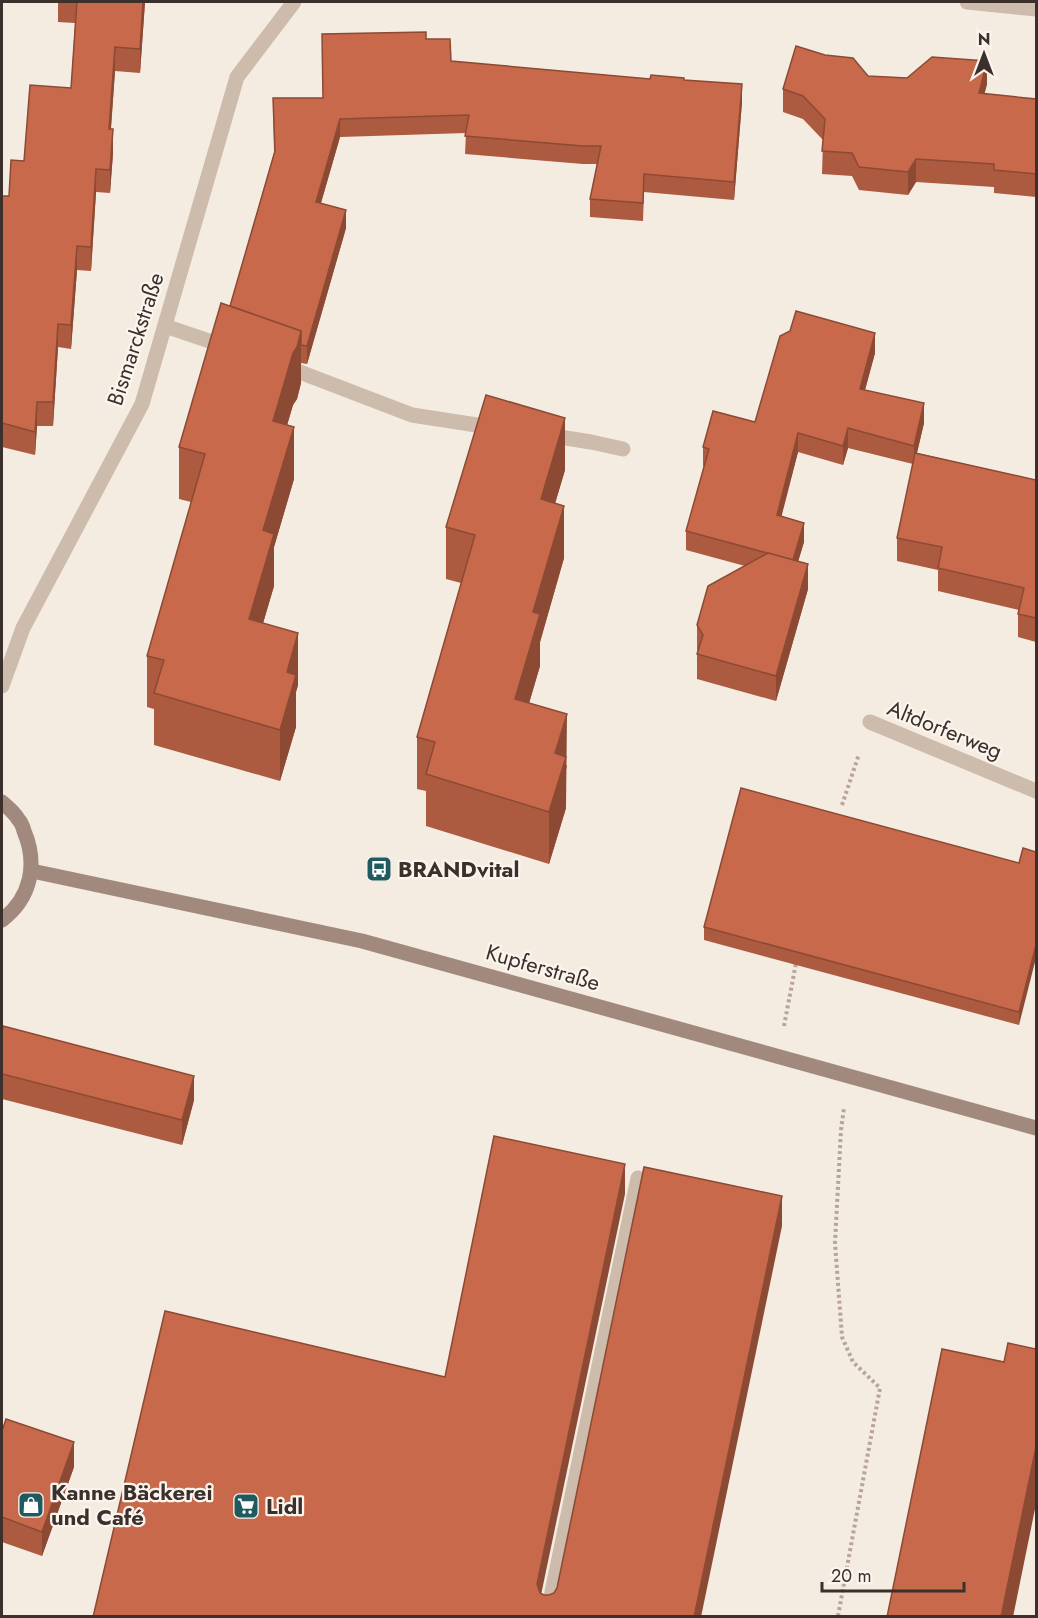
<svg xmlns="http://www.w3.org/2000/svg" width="1038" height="1618" viewBox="0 0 1038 1618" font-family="Jost,sans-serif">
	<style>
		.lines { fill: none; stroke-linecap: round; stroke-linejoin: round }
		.path { stroke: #b9a596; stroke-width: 4; stroke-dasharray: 3 3; stroke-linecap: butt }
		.lane { stroke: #cdbbac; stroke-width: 15 }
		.street { stroke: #cdbbac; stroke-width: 15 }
		.secondary { stroke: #a18a7d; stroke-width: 15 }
		.wall { fill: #ac5a40 }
		.shaded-wall { fill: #8c4a34 }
		.building { fill: #c8694b; stroke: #8c4a34; stroke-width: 1.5 }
		.labels { text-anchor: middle; stroke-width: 4.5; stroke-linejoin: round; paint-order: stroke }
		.street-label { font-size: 22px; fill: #3b302b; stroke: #fbf5ee }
		.poi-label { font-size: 22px; font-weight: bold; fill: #3b302b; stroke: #fbf5ee; text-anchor: start }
	</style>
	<rect width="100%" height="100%" fill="#f4ebe1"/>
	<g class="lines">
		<g class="path">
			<path d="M 842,805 L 859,754"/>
			<path d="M 784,1026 L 796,963 L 794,961"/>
			<path d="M 838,1616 L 880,1388 L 853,1362 L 842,1337 L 835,1243 L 841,1130 L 844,1108"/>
		</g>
		<g class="lane">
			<path d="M 165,326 L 227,347"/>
			<path d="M 284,366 L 412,415 L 496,428"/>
			<path d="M 547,435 L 591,442 L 623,449"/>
			<path d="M 547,1616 L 638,1178"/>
		</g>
		<g class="street">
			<path d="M 967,2 L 1036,9"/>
			<path d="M 2,686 L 23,628 L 142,404 L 237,77 L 294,2"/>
			<path d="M 870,722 L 1036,791"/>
		</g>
		<g class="secondary">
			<path d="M 2,802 C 7,807 14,812 18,819 C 21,822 23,827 24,831 C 38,864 31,898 2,920"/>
			<path d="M 32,871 L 362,941 L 1036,1128"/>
		</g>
	</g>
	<g class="wall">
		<path d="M 58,2 L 145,2 L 140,73 L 115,71 L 111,129 L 113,153 L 110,193 L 96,192 L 91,271 L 77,270 L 71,349 L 58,347 L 53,426 L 37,426 L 35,455 L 2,447 L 2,196 L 9,196 L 24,161 L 71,88 L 75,23 L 58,22 Z"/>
		<path d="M 426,39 L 451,61 L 650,79 L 684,80 L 742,102 L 734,200 L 644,192 L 643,221 L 590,217 L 590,199 L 597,164 L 583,164 L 465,154 L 466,133 L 340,137 L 321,203 L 346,228 L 307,364 L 301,363 L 301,383 L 297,399 L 293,405 L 287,425 L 294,479 L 274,547 L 274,586 L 263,623 L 298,685 L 296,692 L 296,727 L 280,781 L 154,745 L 154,709 L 147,707 L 147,656 L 191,502 L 179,499 L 179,447 L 230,306 L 274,153 L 273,98 L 323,98 Z"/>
		<path d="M 868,76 L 987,84 L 984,94 L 1036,99 L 1036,197 L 994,193 L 994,187 L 916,182 L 908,195 L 859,190 L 852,176 L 822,174 L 823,140 L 803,119 L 783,112 L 783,89 Z"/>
		<path d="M 790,331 L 875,353 L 865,390 L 924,423 L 917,453 L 1036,480 L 1036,642 L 1018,637 L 1018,614 L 1019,610 L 938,591 L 938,570 L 897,561 L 897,538 L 913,464 L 848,448 L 843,465 L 798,452 L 781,516 L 804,542 L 798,561 L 808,589 L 776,701 L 697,679 L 697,654 L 698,651 L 697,649 L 697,625 L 745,566 L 686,550 L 686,531 L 704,467 L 703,466 L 703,447 L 755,422 Z"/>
		<path d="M 565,470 L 555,503 L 564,558 L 540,642 L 540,666 L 529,703 L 567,766 L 566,770 L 566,808 L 549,864 L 426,826 L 426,791 L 417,789 L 417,737 L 461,583 L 446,579 L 446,527 Z"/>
		<path d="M 1019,863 L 1019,1025 L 704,940 L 704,927 Z"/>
		<path d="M 2,1033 L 194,1100 L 182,1145 L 2,1099 Z"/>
		<path d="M 2,1431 L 74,1467 L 42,1556 L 2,1542 Z"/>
	</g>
	<g class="shaded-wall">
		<path d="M 143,2 L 145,2 L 140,73 L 140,49 Z"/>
		<path d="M 115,47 L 115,71 L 109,153 L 109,129 Z"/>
		<path d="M 987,61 L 987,84 L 979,116 L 979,93 Z"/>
		<path d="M 742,84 L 742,102 L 734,200 L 734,182 Z"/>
		<path d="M 340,119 L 340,137 L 316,220 L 316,202 Z"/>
		<path d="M 113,129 L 113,153 L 110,193 L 110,170 Z"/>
		<path d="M 916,159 L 916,182 L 908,195 L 908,172 Z"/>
		<path d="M 96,169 L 96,192 L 91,271 L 91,247 Z"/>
		<path d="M 346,210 L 346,228 L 307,364 L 307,346 Z"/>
		<path d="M 77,246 L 77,270 L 71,349 L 71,325 Z"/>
		<path d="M 58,324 L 58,347 L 53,426 L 53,402 Z"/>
		<path d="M 301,331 L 301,383 L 297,399 L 293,405 L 273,473 L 273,421 L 293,353 Z"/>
		<path d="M 875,333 L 875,353 L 860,408 L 860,389 Z"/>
		<path d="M 37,402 L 37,426 L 35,455 L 35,432 Z"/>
		<path d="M 924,403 L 924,423 L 914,465 L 914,446 Z"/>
		<path d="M 565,418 L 565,470 L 541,551 L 541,499 Z"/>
		<path d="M 294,427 L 294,479 L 274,547 L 274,586 L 249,671 L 249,619 L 263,530 Z"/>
		<path d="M 848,428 L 848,448 L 843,465 L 843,446 Z"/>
		<path d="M 798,433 L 798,452 L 777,534 L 777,515 Z"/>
		<path d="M 564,506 L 564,558 L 540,642 L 540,666 L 515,751 L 515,699 L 533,612 Z"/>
		<path d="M 804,523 L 804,542 L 793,579 L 793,560 Z"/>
		<path d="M 808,564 L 808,589 L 776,701 L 776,676 Z"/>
		<path d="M 298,633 L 298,685 L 296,692 L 296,727 L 280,781 L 280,730 L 287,672 Z"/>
		<path d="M 567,714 L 566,808 L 549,864 L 549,812 L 555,753 Z"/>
		<path d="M 1036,945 L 1036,958 L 1019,1025 L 1019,1012 Z"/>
		<path d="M 194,1076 L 194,1100 L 182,1145 L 182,1120 Z"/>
		<path d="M 625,1164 L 625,1194 L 537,1614 L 537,1584 Z"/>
		<path d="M 782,1196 L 782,1226 L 701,1617 L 694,1617 Z"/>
		<path d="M 74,1442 L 74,1467 L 42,1556 L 42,1532 Z"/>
		<path d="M 1036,1447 L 1036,1504 L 1013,1617 L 1001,1617 Z"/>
	</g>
	<g class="building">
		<path d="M 77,2 L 143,2 L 140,49 L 115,47 L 109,129 L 113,129 L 110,170 L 96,169 L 91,247 L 77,246 L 71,325 L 58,324 L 53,402 L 37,402 L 35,432 L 2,423 L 2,196 L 9,196 L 11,160 L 24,161 L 30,85 L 71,88 Z"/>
		<path d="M 426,32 L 426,39 L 450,39 L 451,61 L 650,79 L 651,75 L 684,78 L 684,80 L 742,84 L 734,182 L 644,174 L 643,203 L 590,199 L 601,146 L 583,146 L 465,136 L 469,115 L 340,119 L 316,202 L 346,210 L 307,346 L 301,345 L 301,331 L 230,306 L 275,151 L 273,98 L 323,98 L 322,34 Z"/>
		<path d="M 796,46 L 825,55 L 853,58 L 868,76 L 907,78 L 932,57 L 987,61 L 979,93 L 1036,99 L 1036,174 L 994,170 L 994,164 L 916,159 L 908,172 L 859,167 L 852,153 L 822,151 L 825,119 L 803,96 L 783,89 Z"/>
		<path d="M 221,303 L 301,331 L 297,347 L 293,353 L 273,421 L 294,427 L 263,530 L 274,534 L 249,619 L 298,633 L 287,672 L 296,675 L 280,730 L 154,693 L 164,660 L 147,656 L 205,454 L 179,447 Z"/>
		<path d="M 796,311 L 875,333 L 860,389 L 924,403 L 914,446 L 848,428 L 843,446 L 798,433 L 777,515 L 804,523 L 793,560 L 686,531 L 709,449 L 703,447 L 713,411 L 755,422 L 780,336 L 790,331 Z"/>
		<path d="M 486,395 L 565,418 L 541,499 L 564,506 L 533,612 L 540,614 L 515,699 L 567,714 L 555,753 L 566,757 L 549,812 L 426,774 L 435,742 L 417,737 L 475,535 L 446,527 Z"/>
		<path d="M 915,453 L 1036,480 L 1036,618 L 1018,614 L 1024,588 L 938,568 L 942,547 L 897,538 Z"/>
		<path d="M 768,553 L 808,564 L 776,676 L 697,654 L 703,635 L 697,625 L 708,586 Z"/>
		<path d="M 741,788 L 1019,863 L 1023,848 L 1036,852 L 1036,945 L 1019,1012 L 704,927 Z"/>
		<path d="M 3,1026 L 194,1076 L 182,1120 L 2,1074 L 2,1033 Z"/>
		<path d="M 494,1136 L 625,1164 L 537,1584 L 540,1593 L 544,1595 L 549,1595 L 554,1593 L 557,1588 L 644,1167 L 782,1196 L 694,1617 L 93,1617 L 165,1311 L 445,1377 Z"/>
		<path d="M 1008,1343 L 1036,1349 L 1036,1447 L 1001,1617 L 887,1617 L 942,1349 L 1004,1362 Z"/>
		<path d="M 6,1419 L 74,1442 L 42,1532 L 2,1517 L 2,1431 Z"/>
	</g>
	<defs>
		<g id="bus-square" transform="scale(1.35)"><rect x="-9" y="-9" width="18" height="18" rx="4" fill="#1f5a5e" stroke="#fbf5ee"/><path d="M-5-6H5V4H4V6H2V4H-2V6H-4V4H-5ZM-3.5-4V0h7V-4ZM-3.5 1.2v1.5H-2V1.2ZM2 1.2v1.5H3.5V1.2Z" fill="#fff"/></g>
		<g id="shop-square" transform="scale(1.35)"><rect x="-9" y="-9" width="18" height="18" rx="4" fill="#1f5a5e" stroke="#fbf5ee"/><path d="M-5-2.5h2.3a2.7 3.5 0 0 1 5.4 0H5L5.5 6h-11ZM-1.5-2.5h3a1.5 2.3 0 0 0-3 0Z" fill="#fff"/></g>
		<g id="supermarket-square" transform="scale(1.35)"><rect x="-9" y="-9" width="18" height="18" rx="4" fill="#1f5a5e" stroke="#fbf5ee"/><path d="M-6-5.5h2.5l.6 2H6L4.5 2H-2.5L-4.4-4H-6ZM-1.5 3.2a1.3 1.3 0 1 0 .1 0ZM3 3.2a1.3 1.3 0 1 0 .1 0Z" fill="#fff"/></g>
	</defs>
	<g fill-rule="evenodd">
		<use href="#bus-square" x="379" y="869"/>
		<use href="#shop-square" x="31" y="1505"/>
		<use href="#supermarket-square" x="246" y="1506"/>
	</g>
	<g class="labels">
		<g class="street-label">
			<text transform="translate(135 339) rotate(-72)" y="8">Bismarckstraße</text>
			<text transform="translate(945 729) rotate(22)" y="8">Altdorferweg</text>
			<text transform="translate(543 967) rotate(16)" y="8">Kupferstraße</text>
		</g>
		<g class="poi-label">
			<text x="398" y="877">BRANDvital</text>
			<text x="51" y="1500">Kanne Bäckerei<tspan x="51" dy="25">und Café</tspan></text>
			<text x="266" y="1514">Lidl</text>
		</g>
	</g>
	<rect width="1038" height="1618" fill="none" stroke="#3b302b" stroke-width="6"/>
	<g transform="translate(984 54)" stroke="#fbf5ee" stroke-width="4.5" paint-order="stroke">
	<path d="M0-4.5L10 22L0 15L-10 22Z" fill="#3b302b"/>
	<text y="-9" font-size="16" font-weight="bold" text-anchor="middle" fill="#3b302b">N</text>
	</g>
	<path d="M822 1582v9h142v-9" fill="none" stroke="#3b302b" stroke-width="3"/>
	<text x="831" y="1582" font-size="18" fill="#3b302b" stroke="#fbf5ee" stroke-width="4.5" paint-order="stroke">20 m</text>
</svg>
